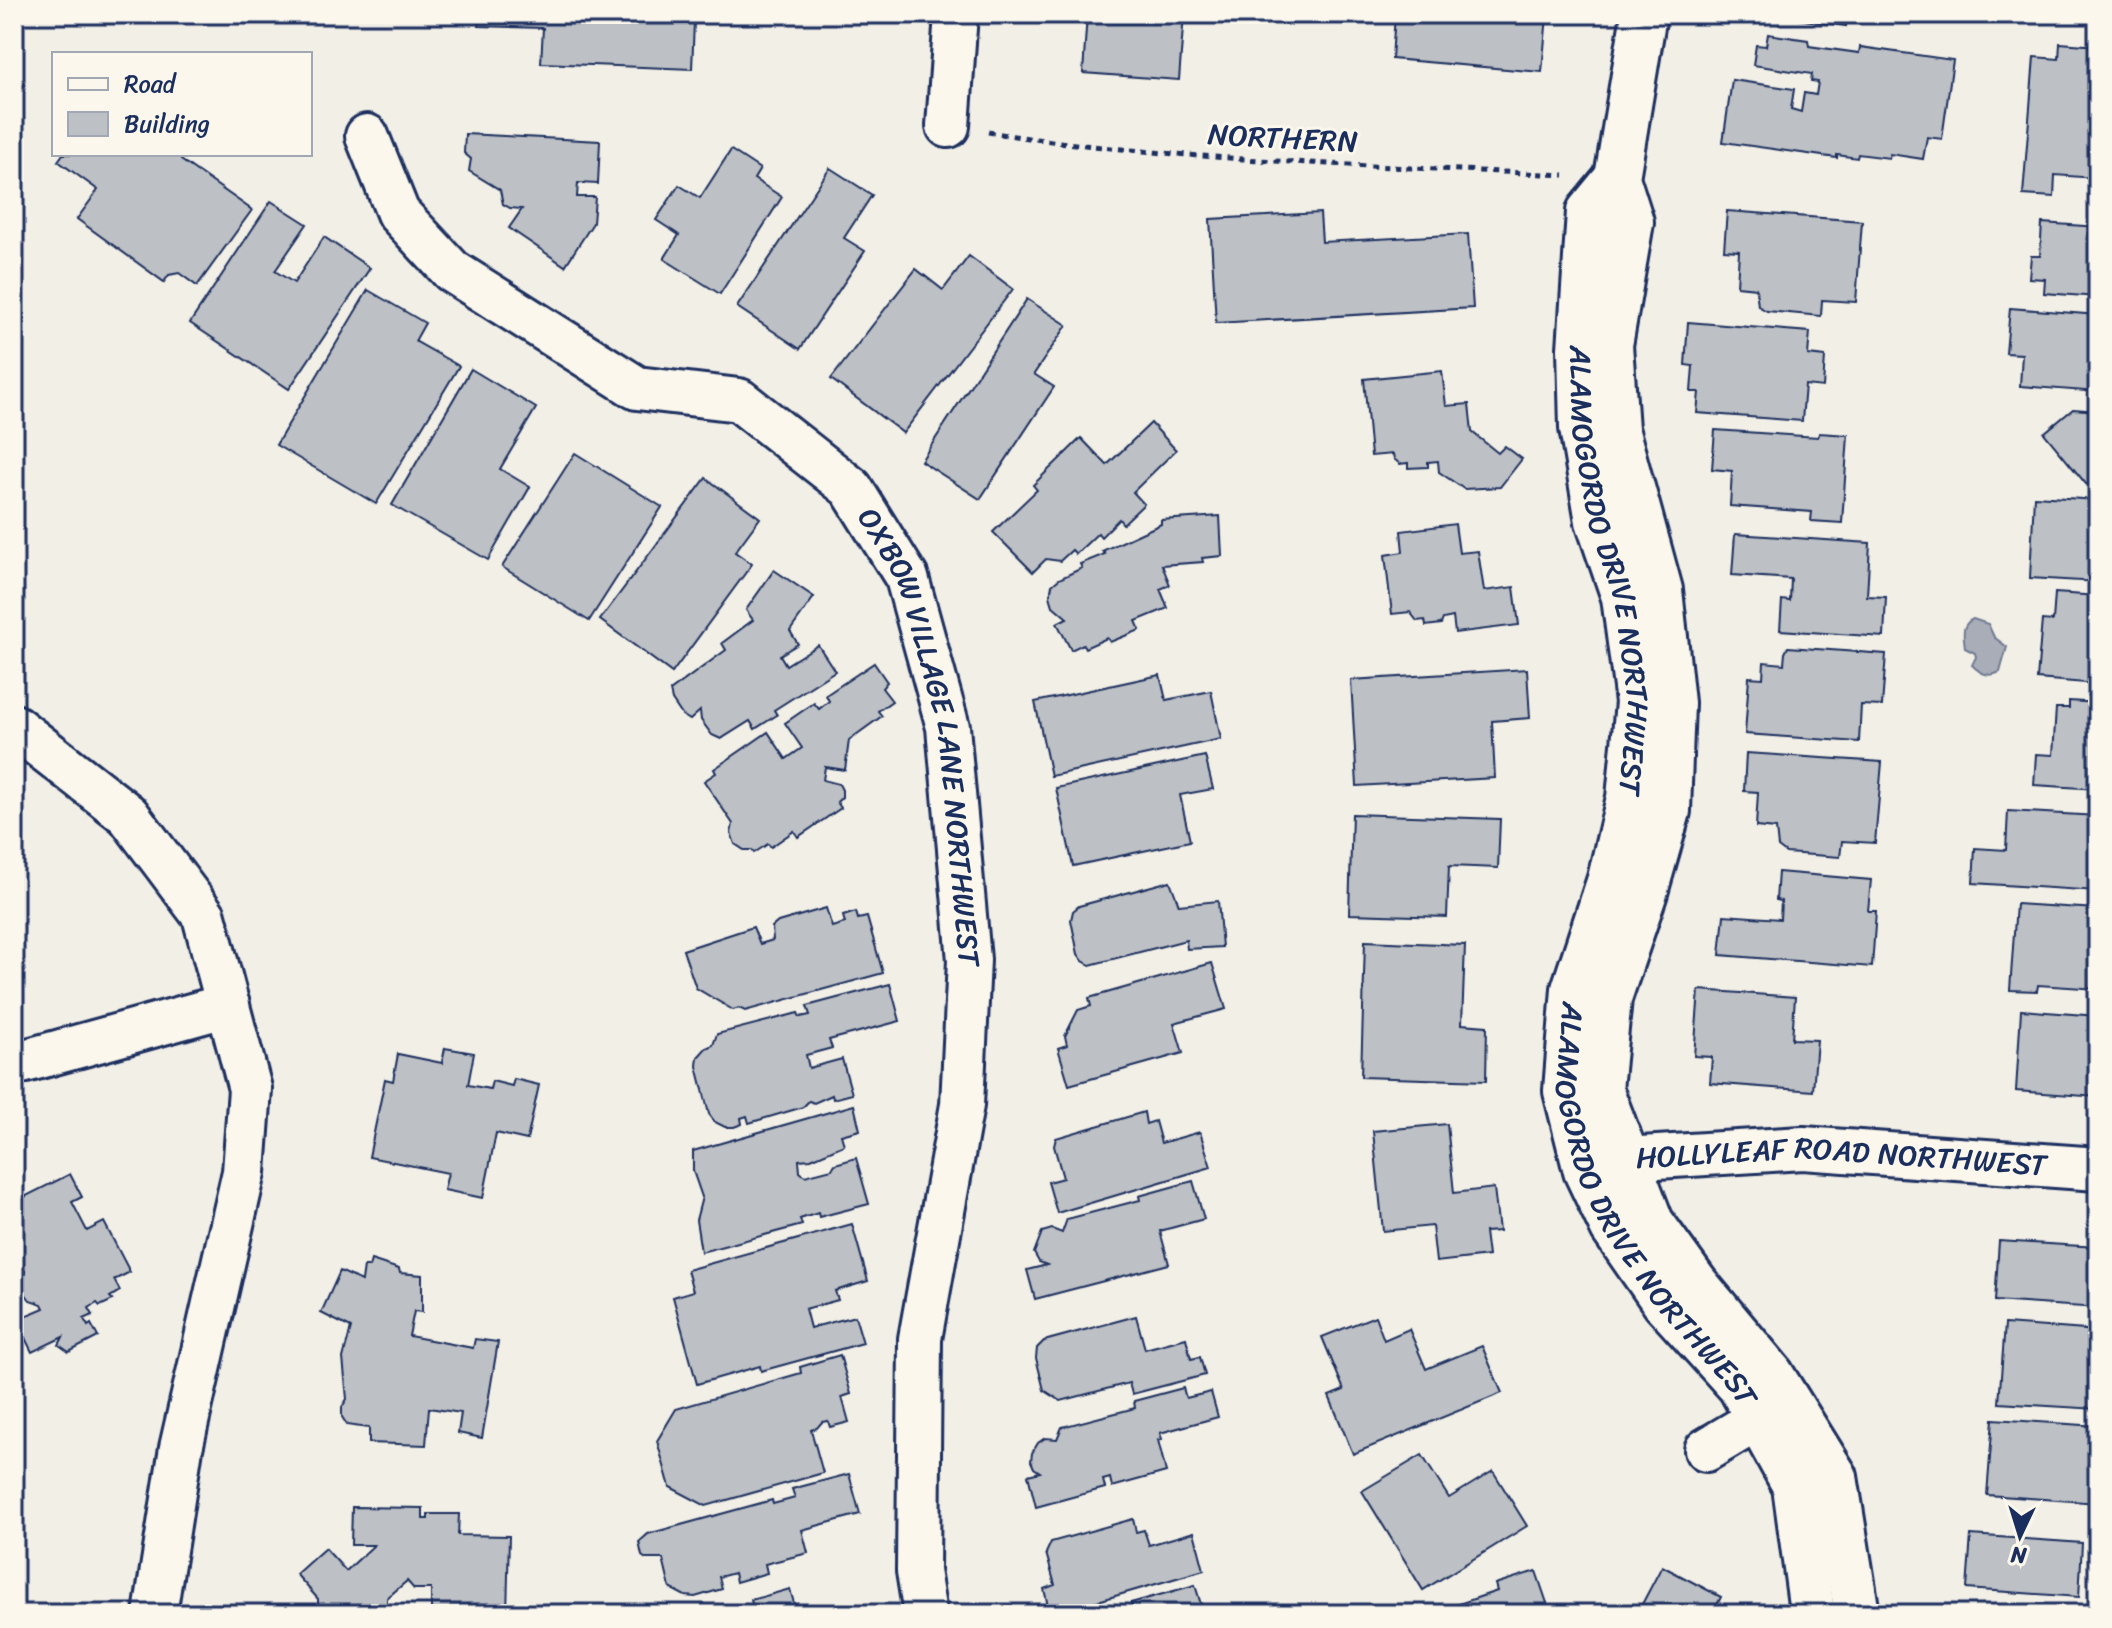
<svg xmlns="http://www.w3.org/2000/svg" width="2112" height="1628" viewBox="0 0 2112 1628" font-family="Sriracha,sans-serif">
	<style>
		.water { fill: #a9adb7; stroke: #707b93; stroke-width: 2 }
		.building { fill: #bdc0c4; stroke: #1b2f5e; stroke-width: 2 }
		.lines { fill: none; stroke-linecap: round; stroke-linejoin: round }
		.street-casing { stroke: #1b2f5e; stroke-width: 48 }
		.secondary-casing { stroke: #1b2f5e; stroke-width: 50 }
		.path { stroke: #1b2f5e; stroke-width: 5; stroke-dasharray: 6 6; stroke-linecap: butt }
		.street { stroke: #fbf7ec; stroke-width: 42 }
		.secondary { stroke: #fbf7ec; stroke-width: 44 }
		.labels { text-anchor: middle; stroke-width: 6; stroke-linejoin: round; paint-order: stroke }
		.street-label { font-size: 30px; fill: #1b2f5e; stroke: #fbf7ec }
	</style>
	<rect width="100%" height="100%" fill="#f2efe6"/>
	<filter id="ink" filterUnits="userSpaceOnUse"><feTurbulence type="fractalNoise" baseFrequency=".0125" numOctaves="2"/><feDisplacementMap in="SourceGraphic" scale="16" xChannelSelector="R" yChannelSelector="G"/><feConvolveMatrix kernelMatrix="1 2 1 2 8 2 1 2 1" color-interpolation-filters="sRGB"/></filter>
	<g filter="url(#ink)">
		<path class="water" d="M 1973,619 L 1988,624 L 1994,637 L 2007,647 L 2000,672 C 1988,678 1980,673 1972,665 L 1976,657 L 1975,653 L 1965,648 C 1964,636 1960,625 1973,619 Z"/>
		<g class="building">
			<path d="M 480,14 L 618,14 L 618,18 L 694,22 L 692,69 L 541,63 L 543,28 L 479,26 Z"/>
			<path d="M 1087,14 L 1184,14 L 1179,80 L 1083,73 Z"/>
			<path d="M 1395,14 L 1547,15 L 1542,72 L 1392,59 Z"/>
			<path d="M 1764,14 L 1848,14 L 1846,26 Z"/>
			<path d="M 1768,34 L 1808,40 L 1809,46 L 1859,53 L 1860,47 L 1953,60 L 1942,139 L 1927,137 L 1923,159 L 1890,154 L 1889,158 L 1858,154 L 1857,158 L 1837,155 L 1837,158 L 1723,142 L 1732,80 L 1794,89 L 1791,109 L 1801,112 L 1804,93 L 1816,95 L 1818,82 L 1811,81 L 1812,74 L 1753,65 L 1756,45 L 1766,46 Z"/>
			<path d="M 2060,43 L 2098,46 L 2098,135 L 2095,178 L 2055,175 L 2054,197 L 2023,195 L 2034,57 L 2059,59 Z"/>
			<path d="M 465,134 L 600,141 L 598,184 L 578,183 L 577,197 L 595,197 L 593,223 L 565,266 L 509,228 L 522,209 L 510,208 L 503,204 L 500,190 L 469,171 L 471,159 L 464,153 Z"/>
			<path d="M 731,150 L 760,169 L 754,179 L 782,197 L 720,294 L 664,259 L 679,235 L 656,220 L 679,185 L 700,198 Z"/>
			<path d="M 63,154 L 182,154 L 181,160 L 252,210 L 197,286 L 179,273 L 169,275 L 164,282 L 77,219 L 98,190 L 58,161 Z"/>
			<path d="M 830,168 L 872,195 L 844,238 L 865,251 L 800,349 L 737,307 Z"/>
			<path d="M 271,201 L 307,224 L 275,271 L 294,283 L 324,237 L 370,268 L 289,389 L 190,323 Z"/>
			<path d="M 1727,211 L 1862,221 L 1856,302 L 1822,300 L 1821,316 L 1767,311 L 1758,306 L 1756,288 L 1737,286 L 1739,251 L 1724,250 Z"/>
			<path d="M 1320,213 L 1322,242 L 1468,234 L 1473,308 L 1216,323 L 1210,219 Z"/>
			<path d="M 2042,223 L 2098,227 L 2098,297 L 2044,293 L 2045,279 L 2029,278 L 2031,256 L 2040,256 Z"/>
			<path d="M 969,256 L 1013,289 L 903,433 L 831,379 L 916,269 L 943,290 Z"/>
			<path d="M 368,290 L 425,323 L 415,341 L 459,366 L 376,504 L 276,445 Z"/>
			<path d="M 1027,299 L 1067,325 L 1034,374 L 1054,387 L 980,499 L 921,461 Z"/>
			<path d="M 2010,308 L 2098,315 L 2098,392 L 2020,386 L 2022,354 L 2006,353 Z"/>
			<path d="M 1688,322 L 1810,332 L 1808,355 L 1825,357 L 1823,387 L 1805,385 L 1802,421 L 1697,413 L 1699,392 L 1691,392 L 1693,366 L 1685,365 Z"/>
			<path d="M 471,369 L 536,408 L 500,469 L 530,487 L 488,560 L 392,505 Z"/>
			<path d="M 1442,371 L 1446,406 L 1469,404 L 1472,432 L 1498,453 L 1505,446 L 1522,459 L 1500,487 L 1464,489 L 1439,472 L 1438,461 L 1428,462 L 1428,467 L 1408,468 L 1408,463 L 1400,464 L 1394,459 L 1393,454 L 1371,456 L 1364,379 Z"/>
			<path d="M 2073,409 L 2098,411 L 2098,485 L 2086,484 L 2044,433 Z"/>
			<path d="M 1151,423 L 1176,450 L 1133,492 L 1144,504 L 1123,524 L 1119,519 L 1101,537 L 1098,533 L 1076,554 L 1072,550 L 1060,561 L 1046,559 L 1033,572 L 993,532 L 1037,490 L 1033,485 L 1081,438 L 1107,465 Z"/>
			<path d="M 1715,430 L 1818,437 L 1819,433 L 1848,435 L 1842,523 L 1811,521 L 1812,512 L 1730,506 L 1732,471 L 1712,469 Z"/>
			<path d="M 575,453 L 662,507 L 589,621 L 502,567 Z"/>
			<path d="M 706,478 L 760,518 L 735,552 L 752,564 L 672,673 L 600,620 Z"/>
			<path d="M 2034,496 L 2098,500 L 2098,582 L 2030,578 Z"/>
			<path d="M 1220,516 L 1222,556 L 1202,558 L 1203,562 L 1162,565 L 1170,585 L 1160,589 L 1168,608 L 1136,621 L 1140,630 L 1110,642 L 1107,638 L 1085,648 L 1083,644 L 1071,650 L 1057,623 L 1067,618 L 1053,606 L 1050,596 L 1052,585 L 1059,579 L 1082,568 L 1080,564 L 1105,554 L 1102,551 L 1161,524 L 1161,520 Z"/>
			<path d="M 1455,524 L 1459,553 L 1478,551 L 1484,591 L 1514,587 L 1519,625 L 1455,633 L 1453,617 L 1443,619 L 1441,624 L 1426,626 L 1425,620 L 1417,621 L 1410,612 L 1392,614 L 1385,555 L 1403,552 L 1401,531 Z"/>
			<path d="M 1735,534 L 1870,543 L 1867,596 L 1886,597 L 1884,637 L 1780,630 L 1782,600 L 1790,601 L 1791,579 L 1732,575 Z"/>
			<path d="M 774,570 L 814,597 L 790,631 L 798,644 L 780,655 L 786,665 L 818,645 L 835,671 L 774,710 L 777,715 L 755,729 L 750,721 L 721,739 L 712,735 L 701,720 L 700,711 L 690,720 L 682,715 L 672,700 L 670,691 L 726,650 L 722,643 L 753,620 L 746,610 Z"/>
			<path d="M 2055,593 L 2098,596 L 2098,684 L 2037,679 L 2042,620 L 2053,621 Z"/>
			<path d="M 1788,647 L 1886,654 L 1882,706 L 1861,705 L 1859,742 L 1745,734 L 1749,677 L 1763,678 L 1764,662 L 1784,664 L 1785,653 Z"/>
			<path d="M 874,663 L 887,682 L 882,688 L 892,701 L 878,711 L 882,716 L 849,740 L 845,770 L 825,767 L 823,780 L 839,784 L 842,790 L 842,797 L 837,802 L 841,808 L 798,837 L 794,831 L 771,847 L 768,844 L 754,853 L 752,850 L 744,850 L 735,844 L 731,833 L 733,824 L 704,781 L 716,773 L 714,769 L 768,732 L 786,759 L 802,748 L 785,723 L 814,703 L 819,709 L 829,701 L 826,695 Z"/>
			<path d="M 1527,669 L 1530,718 L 1492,721 L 1495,778 L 1357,786 L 1351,680 Z"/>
			<path d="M 1160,675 L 1166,700 L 1211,691 L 1221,739 L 1051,776 L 1035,702 Z"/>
			<path d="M 2069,701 L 2098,703 L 2098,789 L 2034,785 L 2036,754 L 2053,755 L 2056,708 L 2069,708 Z"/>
			<path d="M 1746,753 L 1882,762 L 1875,843 L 1842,841 L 1840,857 L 1786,853 L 1778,847 L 1776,829 L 1756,827 L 1758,792 L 1744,791 Z"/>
			<path d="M 1205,756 L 1213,789 L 1180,795 L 1190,841 L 1073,866 L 1056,788 Z"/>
			<path d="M 2008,811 L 2098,816 L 2098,891 L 1973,883 L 1975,848 L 2006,850 Z"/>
			<path d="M 1352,814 L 1500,819 L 1498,868 L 1449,866 L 1447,917 L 1349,914 Z"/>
			<path d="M 1778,872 L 1871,880 L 1868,911 L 1876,911 L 1872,967 L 1720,955 L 1724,915 L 1780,919 L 1781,901 L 1776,900 Z"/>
			<path d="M 1170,881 L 1179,905 L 1218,901 L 1222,947 L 1187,949 L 1186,940 L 1090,965 L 1083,961 L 1078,954 L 1071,920 L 1073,911 L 1079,906 Z"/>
			<path d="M 2016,904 L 2098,909 L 2098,989 L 2038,985 L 2037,991 L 2010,990 Z"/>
			<path d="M 826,908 L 832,927 L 845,923 L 843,916 L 856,912 L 858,919 L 867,917 L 883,973 L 745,1011 L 739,1008 L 733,1010 L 696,988 L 683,950 L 753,927 L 760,944 L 773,940 L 772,927 L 778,922 Z"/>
			<path d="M 1365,941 L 1465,945 L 1462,1024 L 1487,1026 L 1486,1081 L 1361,1077 Z"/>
			<path d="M 1212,963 L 1226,1009 L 1174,1023 L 1183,1053 L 1069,1085 L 1058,1048 L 1067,1045 L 1065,1036 L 1078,1010 L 1091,1006 L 1089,998 Z"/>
			<path d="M 890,984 L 900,1021 L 829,1040 L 832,1048 L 806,1055 L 809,1068 L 842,1059 L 852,1094 L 833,1099 L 832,1095 L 814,1103 L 809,1101 L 803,1107 L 749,1123 L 747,1116 L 741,1118 L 742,1124 L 734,1127 L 725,1127 L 715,1122 L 709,1114 L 697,1066 L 698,1057 L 706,1048 L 713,1045 L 717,1034 L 798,1013 L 800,1017 L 810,1015 L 807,1006 Z"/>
			<path d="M 1699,990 L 1795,997 L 1792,1039 L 1817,1040 L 1813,1091 L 1710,1083 L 1712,1057 L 1694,1056 Z"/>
			<path d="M 2021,1010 L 2098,1016 L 2098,1097 L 2016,1091 Z"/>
			<path d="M 445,1048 L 474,1053 L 468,1085 L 490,1089 L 492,1081 L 512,1086 L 514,1079 L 539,1085 L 527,1140 L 496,1133 L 483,1198 L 444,1190 L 448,1173 L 369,1157 L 385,1079 L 393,1081 L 398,1054 L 442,1063 Z"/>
			<path d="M 854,1105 L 860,1130 L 841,1135 L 844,1145 L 811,1159 L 799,1160 L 800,1172 L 805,1176 L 832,1169 L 835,1164 L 856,1158 L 869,1204 L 819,1217 L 818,1213 L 800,1219 L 802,1225 L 701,1252 L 696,1220 L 702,1197 L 693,1171 L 693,1151 Z"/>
			<path d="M 1144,1112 L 1146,1124 L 1155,1121 L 1161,1143 L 1200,1132 L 1211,1167 L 1057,1213 L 1048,1182 L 1063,1178 L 1054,1146 L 1056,1138 Z"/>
			<path d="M 1447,1124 L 1454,1193 L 1494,1188 L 1499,1231 L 1485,1232 L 1488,1256 L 1436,1262 L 1432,1226 L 1383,1231 L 1373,1131 Z"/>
			<path d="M 70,1174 L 82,1197 L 72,1202 L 87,1231 L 104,1222 L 130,1272 L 114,1280 L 120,1291 L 110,1297 L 113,1300 L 100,1306 L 97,1303 L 89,1308 L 93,1315 L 84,1319 L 88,1326 L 91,1324 L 98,1337 L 69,1352 L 59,1345 L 63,1337 L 32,1352 L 22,1332 L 25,1316 L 44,1308 L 42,1304 L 30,1300 L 21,1288 L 25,1271 L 14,1266 L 14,1202 Z"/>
			<path d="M 1193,1181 L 1204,1219 L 1160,1231 L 1169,1264 L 1035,1299 L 1027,1270 L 1047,1265 L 1039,1262 L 1034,1253 L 1042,1232 L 1052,1229 L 1062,1233 L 1067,1219 L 1140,1200 L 1139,1196 Z"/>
			<path d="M 852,1224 L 868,1281 L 835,1291 L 838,1300 L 805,1309 L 810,1328 L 855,1316 L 863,1343 L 761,1371 L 760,1366 L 697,1384 L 673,1297 L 693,1291 L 687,1270 Z"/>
			<path d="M 1999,1241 L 2098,1247 L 2098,1308 L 1995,1301 Z"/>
			<path d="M 371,1260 L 399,1269 L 400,1273 L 422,1275 L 422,1312 L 414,1311 L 409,1336 L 473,1348 L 475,1339 L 498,1342 L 482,1438 L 458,1433 L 461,1413 L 429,1408 L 426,1445 L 369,1443 L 369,1428 L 347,1425 L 342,1417 L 342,1407 L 347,1399 L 343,1358 L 351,1328 L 321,1313 L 340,1271 L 362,1281 L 364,1267 L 369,1267 Z"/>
			<path d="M 1136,1316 L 1145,1349 L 1186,1338 L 1191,1359 L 1200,1357 L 1205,1375 L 1132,1394 L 1129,1383 L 1061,1401 L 1044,1390 L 1036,1358 L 1037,1348 L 1044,1341 Z"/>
			<path d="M 1375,1316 L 1384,1340 L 1409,1329 L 1426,1369 L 1482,1346 L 1502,1393 L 1353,1454 L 1329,1396 L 1344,1390 L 1322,1337 Z"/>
			<path d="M 2005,1324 L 2098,1331 L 2098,1409 L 1999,1403 Z"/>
			<path d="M 840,1355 L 851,1394 L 842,1397 L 849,1422 L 830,1427 L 828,1421 L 822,1422 L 817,1428 L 811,1430 L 823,1473 L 706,1506 L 670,1487 L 657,1441 L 676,1409 L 801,1373 L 800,1367 Z"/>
			<path d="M 1183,1388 L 1186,1398 L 1211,1392 L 1218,1417 L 1160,1433 L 1162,1439 L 1158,1440 L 1166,1472 L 1112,1487 L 1110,1478 L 1103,1480 L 1105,1488 L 1036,1507 L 1028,1475 L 1040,1472 L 1034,1468 L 1031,1461 L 1032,1453 L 1038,1443 L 1045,1438 L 1057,1439 L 1062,1427 L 1135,1408 L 1134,1401 Z"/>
			<path d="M 1993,1419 L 2098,1426 L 2098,1503 L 1987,1495 Z"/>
			<path d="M 1422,1455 L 1449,1498 L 1493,1471 L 1527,1526 L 1423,1590 L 1362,1491 Z"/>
			<path d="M 849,1474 L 860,1514 L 802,1530 L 808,1553 L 765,1564 L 767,1573 L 736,1582 L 734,1573 L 719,1577 L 722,1589 L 695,1597 L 685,1596 L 670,1588 L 663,1559 L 646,1559 L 642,1556 L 639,1542 L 648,1534 L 772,1500 L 773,1504 L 795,1498 L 792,1489 Z"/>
			<path d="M 352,1507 L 423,1508 L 423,1519 L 428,1519 L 428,1514 L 459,1514 L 458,1535 L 509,1536 L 507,1614 L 431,1614 L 431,1589 L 414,1589 L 407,1581 L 387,1598 L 387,1614 L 318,1614 L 318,1599 L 296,1574 L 325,1548 L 346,1571 L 374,1545 L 351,1545 Z"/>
			<path d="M 1133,1519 L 1136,1532 L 1144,1530 L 1149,1545 L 1194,1532 L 1204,1570 L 1067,1610 L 1064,1606 L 1049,1610 L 1044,1589 L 1055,1585 L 1046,1553 L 1051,1542 Z"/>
			<path d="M 1971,1535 L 2082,1543 L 2079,1597 L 1967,1589 Z"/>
			<path d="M 1662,1566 L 1721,1597 L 1714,1611 L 1721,1614 L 1659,1614 L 1641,1606 Z"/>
			<path d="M 1536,1571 L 1548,1606 L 1523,1614 L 1458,1614 L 1456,1605 L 1497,1591 L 1495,1584 Z"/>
			<path d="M 1195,1585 L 1204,1614 L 1135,1614 L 1131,1603 Z"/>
			<path d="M 790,1589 L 797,1614 L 712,1614 L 743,1606 L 745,1610 L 753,1608 L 751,1600 Z"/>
		</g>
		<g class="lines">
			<g class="street-casing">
				<g id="street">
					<path d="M 948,126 L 956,14"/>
					<path id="s1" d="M 367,136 L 398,213 L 452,271 L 637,388 L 739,400 L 851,488 L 907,578 L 948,727 L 969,960 L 962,1105 L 920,1339 L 918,1571 L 925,1614"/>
					<path d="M 14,726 L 128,815 L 204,916 L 250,1089 L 244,1172 L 181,1448 L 155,1614"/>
					<path d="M 14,1064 L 228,1005"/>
					<path id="s2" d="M 1595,1168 L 1625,1159 L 1803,1148 L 2098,1169"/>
					<path d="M 1706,1450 L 1758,1419"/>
				</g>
			</g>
			<g class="secondary-casing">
				<g id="secondary">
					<path d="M 1644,14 L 1617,178 L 1631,222 L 1610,345 L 1616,429 L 1660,590 L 1672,703 L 1668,811 L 1645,892 L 1609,998 L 1600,1089 L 1651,1222 L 1695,1283 L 1771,1374 L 1835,1477 L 1857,1614"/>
					<path id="s3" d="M 1617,178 L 1589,212 L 1580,349 L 1582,428 L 1598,521 L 1624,597 L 1638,702 L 1629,798 L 1610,879 L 1574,989 L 1566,1091 L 1586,1171 L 1613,1228 L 1665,1303 L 1740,1386 L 1795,1486 L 1811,1604 L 1809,1614"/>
				</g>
			</g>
			<path class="path" d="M 988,132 C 1178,162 1372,165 1564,175"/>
			<use href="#street" class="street"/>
			<use href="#secondary" class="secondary"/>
		</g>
	</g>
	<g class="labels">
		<g class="street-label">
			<text transform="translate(1283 138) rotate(3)" y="10">NORTHERN</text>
			<text dy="10" stroke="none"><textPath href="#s3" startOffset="406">ALAMOGORDO DRIVE NORTHWEST</textPath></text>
			<text dy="10" stroke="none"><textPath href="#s1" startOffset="890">OXBOW VILLAGE LANE NORTHWEST</textPath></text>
			<text dy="10" stroke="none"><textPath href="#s2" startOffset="248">HOLLYLEAF ROAD NORTHWEST</textPath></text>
			<text dy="10" stroke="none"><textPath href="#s3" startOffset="1078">ALAMOGORDO DRIVE NORTHWEST</textPath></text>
		</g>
	</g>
	<rect width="2112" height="1628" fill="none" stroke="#fbf7ec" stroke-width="48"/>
	<rect x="24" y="24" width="2064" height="1580" fill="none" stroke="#1b2f5e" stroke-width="3" filter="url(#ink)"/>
	<rect x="52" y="52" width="260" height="104" fill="#fbf7ec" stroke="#a1a7b3" stroke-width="2"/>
	<rect x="68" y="78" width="40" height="12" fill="#fbf7ec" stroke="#a1a7b3" stroke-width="2"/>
	<text x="124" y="92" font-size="24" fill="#1b2f5e">Road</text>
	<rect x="68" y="112" width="40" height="24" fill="#bdc0c4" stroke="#a1a7b3" stroke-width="2"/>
	<text x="124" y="132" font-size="24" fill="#1b2f5e">Building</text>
	<g transform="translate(2020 1536) rotate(184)" stroke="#fbf7ec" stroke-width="6" paint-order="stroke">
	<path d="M0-6L14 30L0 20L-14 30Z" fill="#1b2f5e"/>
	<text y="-12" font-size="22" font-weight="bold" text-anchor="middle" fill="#1b2f5e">N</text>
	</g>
</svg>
